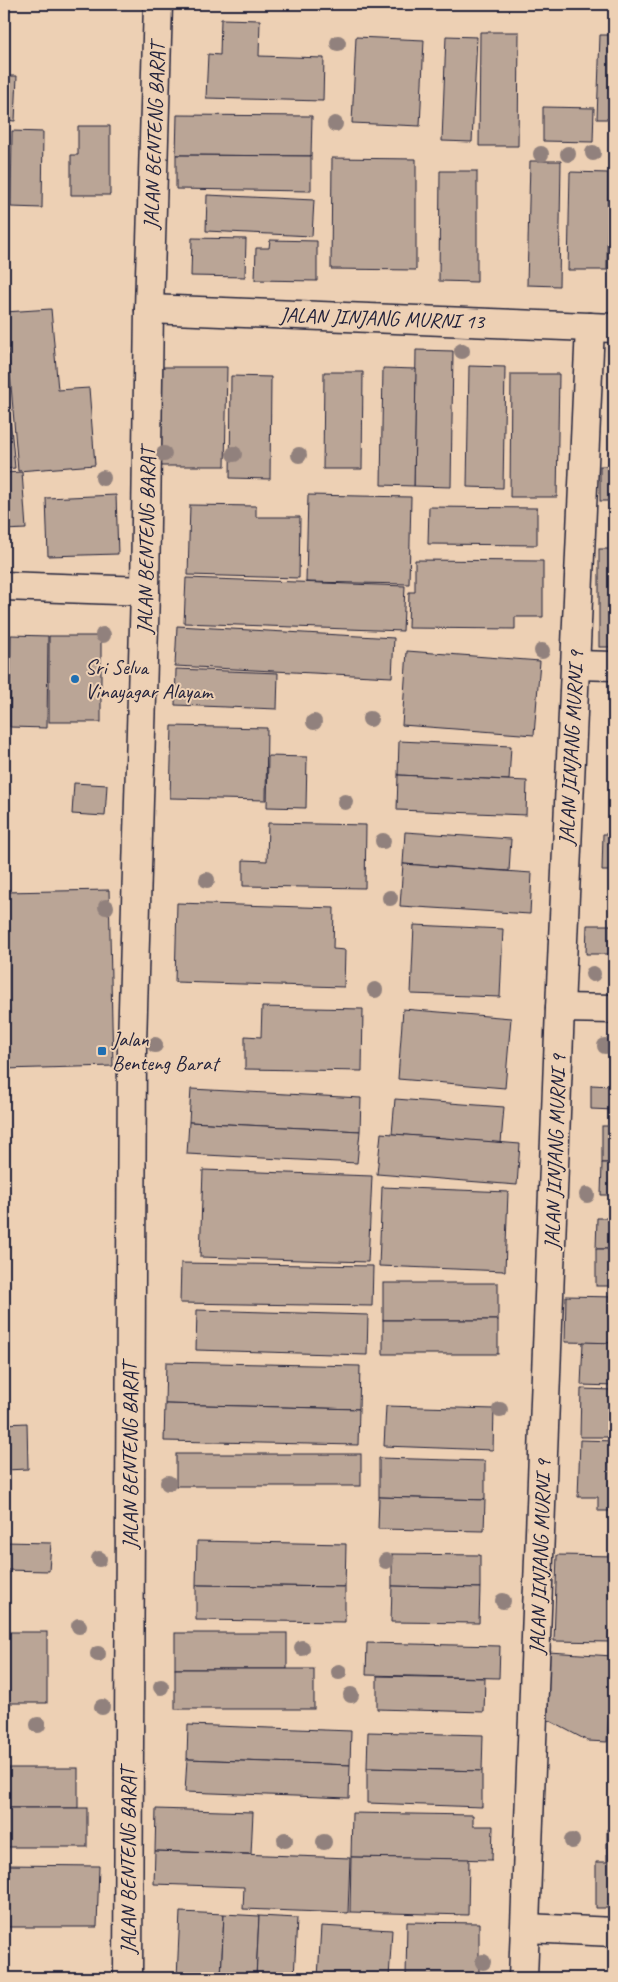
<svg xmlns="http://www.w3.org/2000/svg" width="618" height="1982" viewBox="0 0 618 1982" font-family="Caveat,sans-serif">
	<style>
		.building { fill: #baa596; stroke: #22223b }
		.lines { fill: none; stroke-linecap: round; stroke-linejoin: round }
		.minor-casing { stroke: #22223b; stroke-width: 31 }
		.minor { stroke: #edd0b4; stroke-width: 28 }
		.tree { fill: #91817d }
		.poi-dot { fill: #1f6fb2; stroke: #edd0b4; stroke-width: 2 }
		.labels { text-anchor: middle; stroke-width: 4; stroke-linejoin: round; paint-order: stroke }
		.street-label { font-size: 21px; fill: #22223b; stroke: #edd0b4 }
		.poi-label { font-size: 21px; fill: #22223b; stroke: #edd0b4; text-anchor: start }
	</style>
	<rect width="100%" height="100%" fill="#edd0b4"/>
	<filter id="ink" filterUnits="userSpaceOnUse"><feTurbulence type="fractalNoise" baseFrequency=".02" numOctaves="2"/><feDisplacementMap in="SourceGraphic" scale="10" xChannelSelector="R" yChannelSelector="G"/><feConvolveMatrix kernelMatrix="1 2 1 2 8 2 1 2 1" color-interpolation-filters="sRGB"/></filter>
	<g filter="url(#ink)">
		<g class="building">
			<path d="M 221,19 L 260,20 L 259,56 L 324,58 L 323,101 L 206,98 L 208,54 L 220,55 Z"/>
			<path d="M 480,32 L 519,32 L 518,146 L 479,146 Z"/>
			<path d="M 600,35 L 614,35 L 614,119 L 597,119 Z"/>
			<path d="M 446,36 L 477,37 L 472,142 L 442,141 Z"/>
			<path d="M 356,37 L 424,40 L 420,126 L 352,123 Z"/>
			<path d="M 4,76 L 17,76 L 15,121 L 4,120 Z"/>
			<path d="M 543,107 L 594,108 L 593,142 L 543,141 Z"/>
			<path d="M 177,115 L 312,116 L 311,156 L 176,155 Z"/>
			<path d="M 78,126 L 110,126 L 110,195 L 71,195 L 71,155 L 78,155 Z"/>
			<path d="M 12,131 L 43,132 L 42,208 L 11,207 Z"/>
			<path d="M 4,135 L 9,135 L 8,200 L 4,200 Z"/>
			<path d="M 176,155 L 311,156 L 311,191 L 176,189 Z"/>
			<path d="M 332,158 L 416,159 L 416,270 L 331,269 Z"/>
			<path d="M 530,161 L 561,161 L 559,286 L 527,285 Z"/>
			<path d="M 440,171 L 477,171 L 477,282 L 439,281 Z"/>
			<path d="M 570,172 L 608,173 L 607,270 L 568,270 Z"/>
			<path d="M 207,195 L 314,200 L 312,236 L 206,231 Z"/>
			<path d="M 192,238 L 246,239 L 245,277 L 191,276 Z"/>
			<path d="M 270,240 L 317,241 L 317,281 L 255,280 L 256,248 L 269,248 Z"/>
			<path d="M 51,309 L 58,390 L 89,388 L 95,465 L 18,471 L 5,312 Z"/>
			<path d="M 416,350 L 453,351 L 451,487 L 414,486 Z"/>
			<path d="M 4,355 L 15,468 L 4,469 Z"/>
			<path d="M 469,366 L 505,367 L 503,488 L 467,487 Z"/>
			<path d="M 156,367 L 227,367 L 225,466 L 155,466 Z"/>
			<path d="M 383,368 L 416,369 L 414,486 L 381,485 Z"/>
			<path d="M 324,372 L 363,372 L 362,469 L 323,469 Z"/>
			<path d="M 511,374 L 559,374 L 557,497 L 510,497 Z"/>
			<path d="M 231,376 L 271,377 L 270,479 L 230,478 Z"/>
			<rect x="600" y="466" width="14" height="35"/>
			<path d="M 22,472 L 26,529 L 4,530 L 4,473 Z"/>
			<path d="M 116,495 L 118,554 L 48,556 L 46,498 Z"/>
			<path d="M 308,495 L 411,497 L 409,584 L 306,582 Z"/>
			<path d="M 190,505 L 256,506 L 256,517 L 300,517 L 299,578 L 188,575 Z"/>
			<path d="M 429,507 L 537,508 L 537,545 L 428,544 Z"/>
			<rect x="599" y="549" width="15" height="98"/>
			<path d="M 415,560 L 543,561 L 543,617 L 515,617 L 515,629 L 408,628 L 409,592 L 415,592 Z"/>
			<path d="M 186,578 L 405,586 L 403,631 L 184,623 Z"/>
			<path d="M 177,626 L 394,638 L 392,677 L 175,666 Z"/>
			<path d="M 11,635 L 48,636 L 47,728 L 10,727 Z"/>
			<rect x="49" y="636" width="52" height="86"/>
			<path d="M 407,651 L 540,661 L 534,735 L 402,725 Z"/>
			<path d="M 176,669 L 278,673 L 277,709 L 175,705 Z"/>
			<path d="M 172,726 L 267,728 L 266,800 L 170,798 Z"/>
			<path d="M 399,741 L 511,746 L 509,780 L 398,775 Z"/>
			<path d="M 268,756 L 307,757 L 306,808 L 267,807 Z"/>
			<path d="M 398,775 L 527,781 L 526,815 L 397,810 Z"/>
			<path d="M 74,783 L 107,785 L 105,816 L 72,814 Z"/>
			<path d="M 268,823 L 366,825 L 365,888 L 243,886 L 243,860 L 267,861 Z"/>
			<path d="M 405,832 L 511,839 L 509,871 L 403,864 Z"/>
			<path d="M 603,834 L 614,834 L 614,871 L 602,871 Z"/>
			<path d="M 403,864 L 532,873 L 530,914 L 400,906 Z"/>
			<path d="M 613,881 L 614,881 L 614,925 L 612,925 Z"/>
			<path d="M 109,890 L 113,1066 L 4,1069 L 4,892 Z"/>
			<path d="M 177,903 L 334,908 L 333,949 L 345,950 L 344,987 L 175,982 Z"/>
			<path d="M 414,925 L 503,929 L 500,997 L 411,994 Z"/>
			<path d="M 587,925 L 614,925 L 614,985 L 611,985 L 611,954 L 586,954 Z"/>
			<path d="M 262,1007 L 363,1009 L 362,1071 L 245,1069 L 245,1036 L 261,1037 Z"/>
			<path d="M 403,1009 L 511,1018 L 505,1088 L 398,1079 Z"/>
			<path d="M 613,1063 L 614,1110 L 591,1109 L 591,1085 L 613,1086 Z"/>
			<path d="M 191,1089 L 361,1098 L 360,1131 L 189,1122 Z"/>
			<path d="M 395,1099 L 504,1107 L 501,1143 L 392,1134 Z"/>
			<path d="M 189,1122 L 360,1131 L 357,1163 L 187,1154 Z"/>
			<rect x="602" y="1126" width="12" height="37"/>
			<path d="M 381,1133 L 520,1144 L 517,1185 L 377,1174 Z"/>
			<path d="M 602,1163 L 614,1163 L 614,1195 L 601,1195 Z"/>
			<path d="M 203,1170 L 372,1176 L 368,1262 L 200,1257 Z"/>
			<path d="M 382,1187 L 508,1192 L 505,1271 L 379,1266 Z"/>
			<path d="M 597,1218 L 614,1218 L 614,1249 L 596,1249 Z"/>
			<rect x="596" y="1249" width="18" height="37"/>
			<path d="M 181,1263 L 373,1266 L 372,1306 L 180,1303 Z"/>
			<rect x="383" y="1283" width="115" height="37"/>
			<path d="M 566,1296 L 614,1297 L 614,1343 L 565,1342 Z"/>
			<path d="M 197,1310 L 368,1315 L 367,1355 L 196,1350 Z"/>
			<rect x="383" y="1320" width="115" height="34"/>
			<path d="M 583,1342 L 614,1343 L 614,1386 L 581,1385 Z"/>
			<path d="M 166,1362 L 360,1366 L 359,1409 L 165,1404 Z"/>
			<path d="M 581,1389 L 614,1390 L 614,1437 L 580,1437 Z"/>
			<path d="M 165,1404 L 359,1409 L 358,1445 L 164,1441 Z"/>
			<path d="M 386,1406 L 494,1409 L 493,1450 L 384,1446 Z"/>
			<path d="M 27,1423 L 28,1469 L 4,1470 L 4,1424 Z"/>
			<path d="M 580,1440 L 614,1441 L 614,1511 L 598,1511 L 598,1497 L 578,1497 Z"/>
			<rect x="176" y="1454" width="185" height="32"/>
			<path d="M 379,1458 L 485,1461 L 485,1500 L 379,1497 Z"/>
			<path d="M 379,1497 L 485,1500 L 484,1531 L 378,1529 Z"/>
			<path d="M 197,1541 L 346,1544 L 345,1587 L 196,1585 Z"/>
			<path d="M 4,1542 L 51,1543 L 49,1571 L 4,1570 Z"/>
			<path d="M 392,1554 L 480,1555 L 480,1588 L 392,1586 Z"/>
			<path d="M 557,1555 L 614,1556 L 614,1635 L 610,1642 L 554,1641 Z"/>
			<path d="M 196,1585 L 345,1587 L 345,1622 L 196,1620 Z"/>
			<path d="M 392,1586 L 480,1588 L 479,1623 L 391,1622 Z"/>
			<rect x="4" y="1632" width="43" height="71"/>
			<rect x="175" y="1633" width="112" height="36"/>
			<path d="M 367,1643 L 500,1646 L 499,1678 L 366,1675 Z"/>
			<path d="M 548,1652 L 613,1656 L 607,1742 L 588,1741 L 548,1720 Z"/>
			<rect x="175" y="1669" width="139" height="40"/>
			<path d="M 377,1676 L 485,1678 L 484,1712 L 377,1709 Z"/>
			<path d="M 188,1725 L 351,1731 L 350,1765 L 187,1759 Z"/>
			<path d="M 368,1732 L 483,1735 L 482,1771 L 367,1768 Z"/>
			<path d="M 187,1759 L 350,1765 L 349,1798 L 185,1792 Z"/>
			<rect x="4" y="1768" width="74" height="40"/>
			<path d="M 367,1768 L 482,1771 L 482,1807 L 367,1803 Z"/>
			<rect x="4" y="1808" width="83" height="39"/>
			<path d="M 156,1809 L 253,1812 L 251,1854 L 155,1851 Z"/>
			<path d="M 352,1813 L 473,1815 L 473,1826 L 493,1826 L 492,1860 L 351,1857 Z"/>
			<path d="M 607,1829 L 614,1829 L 614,1908 L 596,1908 L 596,1862 L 607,1862 Z"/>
			<path d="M 155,1851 L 350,1858 L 348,1913 L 243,1909 L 244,1887 L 154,1884 Z"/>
			<path d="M 351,1857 L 469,1859 L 468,1915 L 350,1912 Z"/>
			<path d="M 4,1865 L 99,1866 L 97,1927 L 4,1927 Z"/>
			<path d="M 180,1912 L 224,1914 L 221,1978 L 177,1978 Z"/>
			<path d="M 224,1914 L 259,1916 L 256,1978 L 221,1978 Z"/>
			<path d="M 259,1916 L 297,1918 L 294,1978 L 256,1978 Z"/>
			<path d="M 407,1922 L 479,1923 L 479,1978 L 406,1978 Z"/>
			<path d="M 321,1926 L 392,1930 L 389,1978 L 318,1978 Z"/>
		</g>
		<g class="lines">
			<g class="minor-casing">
				<g id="minor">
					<path d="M 149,309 L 614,328"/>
					<path d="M 4,586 L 145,591"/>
					<path d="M 575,665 L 614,666"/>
					<path d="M 560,1008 L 614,1009"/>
					<path d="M 526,1928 L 614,1932"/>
					<path d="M 128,1978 L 132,1044 L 145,591 L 149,309 L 158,4"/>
					<path d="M 523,1978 L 560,1008 L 590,327"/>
				</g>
			</g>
			<use href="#minor" class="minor"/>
		</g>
		<g class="tree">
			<circle cx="338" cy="43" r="8"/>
			<circle cx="335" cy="124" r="8"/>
			<circle cx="593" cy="153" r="8"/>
			<circle cx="541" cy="154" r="8"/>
			<circle cx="568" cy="154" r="8"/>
			<circle cx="462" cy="351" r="8"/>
			<circle cx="164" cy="454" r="8"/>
			<circle cx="234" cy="454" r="8"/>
			<circle cx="299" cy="455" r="8"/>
			<circle cx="103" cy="478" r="8"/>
			<circle cx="103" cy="635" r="8"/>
			<circle cx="542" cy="651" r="8"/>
			<circle cx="370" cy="719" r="8"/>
			<circle cx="314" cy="722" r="8"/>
			<circle cx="345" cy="802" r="8"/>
			<circle cx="383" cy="841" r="8"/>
			<circle cx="207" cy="880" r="8"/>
			<circle cx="390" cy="898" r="8"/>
			<circle cx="106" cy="907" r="8"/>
			<circle cx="593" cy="974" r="8"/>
			<circle cx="375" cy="990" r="8"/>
			<circle cx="155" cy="1045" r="8"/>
			<circle cx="605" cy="1046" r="8"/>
			<circle cx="587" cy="1195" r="8"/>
			<circle cx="500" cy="1410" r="8"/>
			<circle cx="168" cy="1483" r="8"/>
			<circle cx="99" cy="1559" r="8"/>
			<circle cx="386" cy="1561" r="8"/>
			<circle cx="503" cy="1601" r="8"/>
			<circle cx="79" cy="1626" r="8"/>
			<circle cx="302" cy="1648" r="8"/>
			<circle cx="98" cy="1654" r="8"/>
			<circle cx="339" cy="1672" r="8"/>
			<circle cx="161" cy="1687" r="8"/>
			<circle cx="351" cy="1695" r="8"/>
			<circle cx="102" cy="1707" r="8"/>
			<circle cx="38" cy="1725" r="8"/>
			<circle cx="285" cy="1840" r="8"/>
			<circle cx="572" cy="1841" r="8"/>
			<circle cx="324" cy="1842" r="8"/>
			<circle cx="483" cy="1962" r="8"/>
		</g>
	</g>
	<g class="poi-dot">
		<circle cx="75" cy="679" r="5"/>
		<rect x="97" y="1046" width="10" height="10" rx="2.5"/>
	</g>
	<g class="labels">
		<g class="street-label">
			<text transform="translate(154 136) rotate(-88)" y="7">JALAN BENTENG BARAT</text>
			<text transform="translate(382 318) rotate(2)" y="7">JALAN JINJANG MURNI 13</text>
			<text transform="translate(146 541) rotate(-89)" y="7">JALAN BENTENG BARAT</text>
			<text transform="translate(571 748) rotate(-87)" y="7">JALAN JINJANG MURNI 9</text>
			<text transform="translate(555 1152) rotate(-88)" y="7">JALAN JINJANG MURNI 9</text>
			<text transform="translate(130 1456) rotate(-90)" y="7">JALAN BENTENG BARAT</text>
			<text transform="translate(540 1557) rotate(-88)" y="7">JALAN JINJANG MURNI 9</text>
			<text transform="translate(128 1861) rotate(-90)" y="7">JALAN BENTENG BARAT</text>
		</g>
		<g class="poi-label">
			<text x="85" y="674">Sri Selva<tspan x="85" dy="24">Vinayagar Alayam</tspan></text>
			<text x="112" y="1046">Jalan<tspan x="112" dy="24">Benteng Barat</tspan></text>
		</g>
	</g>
	<rect width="618" height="1982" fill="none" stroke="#edd0b4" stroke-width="20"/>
	<rect x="10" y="10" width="598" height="1962" fill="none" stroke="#22223b" stroke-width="2" filter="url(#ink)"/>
</svg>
